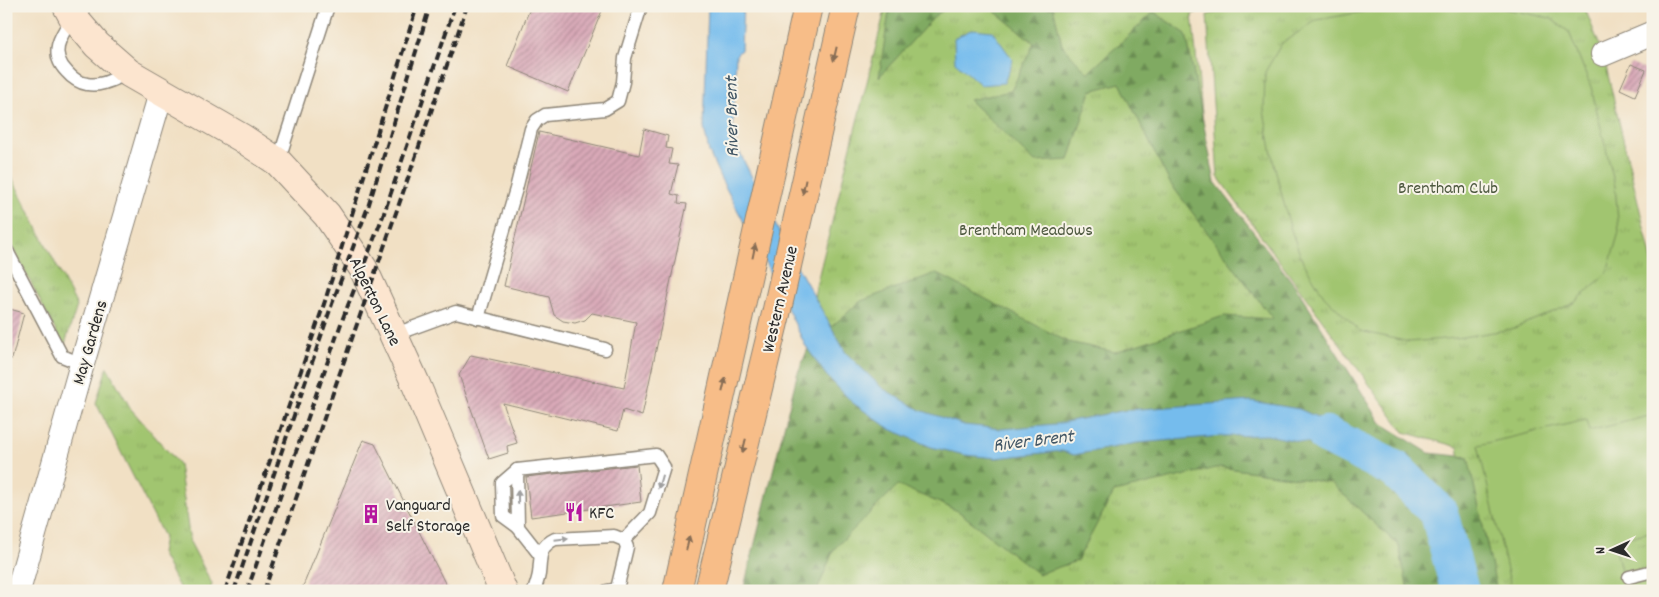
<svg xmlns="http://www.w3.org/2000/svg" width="1659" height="597" viewBox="0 0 1659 597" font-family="Dekko,sans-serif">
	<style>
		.grass { fill: url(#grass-tufts); stroke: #66784e }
		.forest { fill: url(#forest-firs); stroke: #566a46 }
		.pitch { fill: #a1c570; stroke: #66784e }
		.water { fill: #75bced; stroke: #50748c }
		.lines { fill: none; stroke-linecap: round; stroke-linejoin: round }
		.river { stroke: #75bced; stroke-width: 38 }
		.building { fill: url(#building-hatch) }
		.lane-casing { stroke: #8e8678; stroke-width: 15 }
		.street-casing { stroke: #8e8678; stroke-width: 26 }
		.secondary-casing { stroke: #8e8678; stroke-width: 30 }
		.highway-casing { stroke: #8e8678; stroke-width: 30 }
		.lane { stroke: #fff; stroke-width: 12 }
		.street { stroke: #fff; stroke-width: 24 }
		.secondary { stroke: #fce5cf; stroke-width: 28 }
		.highway { stroke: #f7bd88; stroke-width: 28 }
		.rail { stroke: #2b2b2b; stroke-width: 4; stroke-dasharray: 8 4; stroke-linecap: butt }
		.oneway { fill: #876d55 }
		.oneway2 { fill: #a0a0a0 }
		.labels { text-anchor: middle; stroke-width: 4; stroke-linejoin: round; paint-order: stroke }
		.park-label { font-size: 18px; fill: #4e5940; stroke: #f7f3e8 }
		.street-label { font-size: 18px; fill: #2b2b2b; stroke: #f7f3e8 }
		.poi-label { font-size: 18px; fill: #2b2b2b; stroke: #f7f3e8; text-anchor: start }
		.water-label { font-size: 19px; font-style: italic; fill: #415665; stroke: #f7f3e8 }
	</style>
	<defs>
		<pattern id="grass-tufts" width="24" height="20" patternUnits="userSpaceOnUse" patternTransform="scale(1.25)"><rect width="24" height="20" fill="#a1c570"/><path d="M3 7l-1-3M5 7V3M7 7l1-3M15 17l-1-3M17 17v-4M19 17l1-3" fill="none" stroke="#8ba961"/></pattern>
		<pattern id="forest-firs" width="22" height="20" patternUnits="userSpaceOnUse" patternTransform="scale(1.25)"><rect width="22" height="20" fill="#80aa62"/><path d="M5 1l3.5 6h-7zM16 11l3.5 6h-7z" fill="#698b51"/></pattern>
		<pattern id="building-hatch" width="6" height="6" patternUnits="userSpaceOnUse" patternTransform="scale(1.25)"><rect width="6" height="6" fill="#d9a9b8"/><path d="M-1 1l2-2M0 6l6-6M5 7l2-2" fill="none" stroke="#b08a96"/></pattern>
	</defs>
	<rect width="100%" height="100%" fill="#f7f3e8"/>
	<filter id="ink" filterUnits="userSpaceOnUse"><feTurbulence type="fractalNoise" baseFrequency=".02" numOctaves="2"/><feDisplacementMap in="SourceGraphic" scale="10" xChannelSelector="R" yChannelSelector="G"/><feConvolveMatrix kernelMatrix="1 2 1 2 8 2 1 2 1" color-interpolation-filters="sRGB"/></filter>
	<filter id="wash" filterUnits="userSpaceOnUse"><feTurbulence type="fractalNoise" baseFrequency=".0096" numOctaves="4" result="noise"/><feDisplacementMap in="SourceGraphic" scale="20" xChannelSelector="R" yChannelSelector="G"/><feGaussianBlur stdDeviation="1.12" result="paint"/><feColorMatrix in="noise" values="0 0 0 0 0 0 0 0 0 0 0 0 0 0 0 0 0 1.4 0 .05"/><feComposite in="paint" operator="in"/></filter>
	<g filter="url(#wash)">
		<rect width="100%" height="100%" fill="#f1e0c4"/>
		<g class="grass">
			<path d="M 886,6 L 1222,6 L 1192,14 L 1209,183 L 1367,415 L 900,386 L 812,312 L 816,286 Z"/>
			<path d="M 1242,6 L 1584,6 L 1603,54 L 1653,265 L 1653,591 L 1483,591 L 1458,447 L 1404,432 L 1218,177 L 1207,15 Z"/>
			<path d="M 6,166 L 77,306 L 64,347 L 6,235 Z"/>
			<path d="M 107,367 L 131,409 L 179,464 L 190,542 L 212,584 L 210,591 L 181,591 L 161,553 L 164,537 L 96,403 Z"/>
			<path d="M 813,424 L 1332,444 L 1447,591 L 773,591 Z"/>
		</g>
		<g class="forest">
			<path d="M 890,6 L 950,6 L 936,15 L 879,77 Z"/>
			<path d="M 988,6 L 1053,6 L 1062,45 L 1088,73 L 1154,12 L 1186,34 L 1215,182 L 1296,287 L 1381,423 L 1429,453 L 1468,457 L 1497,591 L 1408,591 L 1399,546 L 1331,483 L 1220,467 L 1114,492 L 1077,561 L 1038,574 L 958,511 L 898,485 L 834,549 L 817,591 L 743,591 L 797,375 L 809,346 L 861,301 L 936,273 L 1068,342 L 1115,352 L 1224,316 L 1273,319 L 1170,183 L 1120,83 L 1091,91 L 1069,160 L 1035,162 L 969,100 L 1011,91 L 1034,43 Z"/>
		</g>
		<g class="pitch">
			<path d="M 1395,6 L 1490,6 L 1550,18 L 1569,32 L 1591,87 L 1615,186 L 1619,232 L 1607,273 L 1574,303 L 1512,329 L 1456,338 L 1409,342 L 1360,331 L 1324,296 L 1302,260 L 1290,227 L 1273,160 L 1264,111 L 1265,72 L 1282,43 L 1317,20 Z"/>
			<path d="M 1653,415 L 1653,531 L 1614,541 L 1626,591 L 1512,591 L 1478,445 L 1586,420 L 1589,431 Z"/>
		</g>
		<g class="water">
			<path d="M 708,6 L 743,6 L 741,50 L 736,55 L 733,131 L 738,149 L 789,252 L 846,353 L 882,388 L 920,410 L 964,425 L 1002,429 L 1055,424 L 1126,410 L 1251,401 L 1299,409 L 1378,444 L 1365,471 L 1312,444 L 1267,435 L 1222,436 L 1137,443 L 1074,455 L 1062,451 L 996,458 L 965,455 L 931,447 L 890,429 L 853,403 L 826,375 L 805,345 L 763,258 L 720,177 L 709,152 L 704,128 Z"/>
			<path d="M 973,29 L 992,31 L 1013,60 L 1004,83 L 981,85 L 955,62 L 954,38 Z"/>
		</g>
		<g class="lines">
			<path class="river" d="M 1326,435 L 1396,470 L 1439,513 L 1460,591"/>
		</g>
		<g id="blocks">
			<g class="building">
				<path d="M 531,6 L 604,6 L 568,92 L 507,66 Z"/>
				<path d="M 1631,64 L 1646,70 L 1635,96 L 1620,89 Z"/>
				<path d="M 644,129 L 668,136 L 666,148 L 672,149 L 669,164 L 678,165 L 671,194 L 679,196 L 678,203 L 687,204 L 642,416 L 623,410 L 618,431 L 503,403 L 517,443 L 507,446 L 508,453 L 489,459 L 459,375 L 471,355 L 624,388 L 636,322 L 592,313 L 585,320 L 575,323 L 563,321 L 554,315 L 549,297 L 504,286 L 539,132 L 639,155 Z"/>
				<path d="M 6,308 L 24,313 L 12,359 L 6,358 Z"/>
				<path d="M 363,440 L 375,444 L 449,591 L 301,591 Z"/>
				<path d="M 637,465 L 641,502 L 531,517 L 526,477 Z"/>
			</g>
		</g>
	</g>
	<g filter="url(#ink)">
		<use href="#blocks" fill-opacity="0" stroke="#8e8678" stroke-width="1"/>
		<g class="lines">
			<g class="lane-casing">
				<g id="lane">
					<path d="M 73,17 C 61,35 48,53 67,72 C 72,78 80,83 87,84 C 101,87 116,78 129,73"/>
					<path d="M 278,162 L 328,6"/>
					<path d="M 6,249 L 62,356 L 82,364"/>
					<path d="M 478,318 L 516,189 L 531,129 L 537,120 L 545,115 L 605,109 L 618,101 L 623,82 L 625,58 L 641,6"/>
					<path d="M 393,335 L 456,312 L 605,349"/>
					<path d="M 517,470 L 502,483 L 503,516 L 518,527"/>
					<path d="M 540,555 L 518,527 L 517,470 L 656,455 L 664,467 L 650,513 L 624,540"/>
					<path d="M 1629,577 L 1653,571"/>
					<path d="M 534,591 C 536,585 538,580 539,574 C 541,558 538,547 555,539 L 614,536 L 624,540 L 627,547 L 617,589 L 607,591"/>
				</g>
			</g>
			<g class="street-casing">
				<g id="street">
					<path d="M 1603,54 L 1653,33"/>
					<path d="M 18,591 L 82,364 L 161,93"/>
				</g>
			</g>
			<g class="secondary-casing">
				<path id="secondary" d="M 67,6 L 73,17 L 97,45 L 129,73 L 242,138 L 278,162 L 327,215 L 363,268 L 415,382 L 503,591"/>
			</g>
			<g class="highway-casing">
				<g id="highway">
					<path d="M 677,591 L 808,6"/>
					<path d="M 709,591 L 776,314 L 846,6"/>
				</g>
			</g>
			<use href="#lane" class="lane"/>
			<use href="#street" class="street"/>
			<use href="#secondary" class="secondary"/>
			<use href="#highway" class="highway"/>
			<g class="rail">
				<path d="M 225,591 L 324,304 L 417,6"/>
				<path d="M 234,591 L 332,304 L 368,207 L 430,6"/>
				<path d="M 247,591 L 343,318 L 383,216 L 455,6"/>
				<path d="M 264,591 C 331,396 401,202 467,6"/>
			</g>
		</g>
		<defs><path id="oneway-solid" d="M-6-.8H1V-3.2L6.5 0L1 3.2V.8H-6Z" transform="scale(1.25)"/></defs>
		<g class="oneway">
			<use href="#oneway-solid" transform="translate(835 54) rotate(103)"/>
			<use href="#oneway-solid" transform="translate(804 187) rotate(102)"/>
			<use href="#oneway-solid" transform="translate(754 251) rotate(-78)"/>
			<use href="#oneway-solid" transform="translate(724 385) rotate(-77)"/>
			<use href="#oneway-solid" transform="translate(744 446) rotate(104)"/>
			<use href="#oneway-solid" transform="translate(688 543) rotate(-77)"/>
		</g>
		<g class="oneway2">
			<use href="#oneway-solid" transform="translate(660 482) rotate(106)"/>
			<use href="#oneway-solid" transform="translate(518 497) rotate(-91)"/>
			<use href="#oneway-solid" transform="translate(562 539) rotate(-6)"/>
		</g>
	</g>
	<defs>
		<g id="restaurant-bare" transform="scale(1.5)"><path d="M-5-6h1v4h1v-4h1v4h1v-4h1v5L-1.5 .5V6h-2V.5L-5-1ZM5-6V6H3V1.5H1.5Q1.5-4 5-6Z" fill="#b5179e" stroke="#f7f3e8" stroke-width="2.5" paint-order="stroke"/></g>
		<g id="building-bare" transform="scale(1.5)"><path d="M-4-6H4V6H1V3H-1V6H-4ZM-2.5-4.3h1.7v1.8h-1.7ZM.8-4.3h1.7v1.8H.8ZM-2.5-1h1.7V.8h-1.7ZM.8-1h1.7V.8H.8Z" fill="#b5179e" stroke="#f7f3e8" stroke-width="2.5" paint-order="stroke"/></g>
	</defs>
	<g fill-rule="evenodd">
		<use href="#restaurant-bare" x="574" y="512"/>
		<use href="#building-bare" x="371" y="514"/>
	</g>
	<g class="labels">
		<g class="park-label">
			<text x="1448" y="193">Brentham Club</text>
			<text x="1026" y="235">Brentham Meadows</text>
		</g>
		<g class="street-label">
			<text transform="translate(779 299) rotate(-77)" y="6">Western Avenue</text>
			<text transform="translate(376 301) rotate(64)" y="6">Alperton Lane</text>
			<text transform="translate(89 342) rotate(-74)" y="6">May Gardens</text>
		</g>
		<g class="poi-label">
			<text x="386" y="510">Vanguard<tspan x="386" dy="21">Self Storage</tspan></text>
			<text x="589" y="518">KFC</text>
		</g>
		<g class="water-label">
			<text transform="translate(730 117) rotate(-91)" y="7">River Brent</text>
			<text transform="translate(1033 439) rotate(-7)" y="7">River Brent</text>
		</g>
	</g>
	<rect width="1659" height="597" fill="none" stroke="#f7f3e8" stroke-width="25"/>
	<g transform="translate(1612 550) rotate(267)" stroke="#f7f3e8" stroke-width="4" paint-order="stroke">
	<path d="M0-4L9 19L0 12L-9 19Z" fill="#2b2b2b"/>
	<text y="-8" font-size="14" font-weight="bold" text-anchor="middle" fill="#2b2b2b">N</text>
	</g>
</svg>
